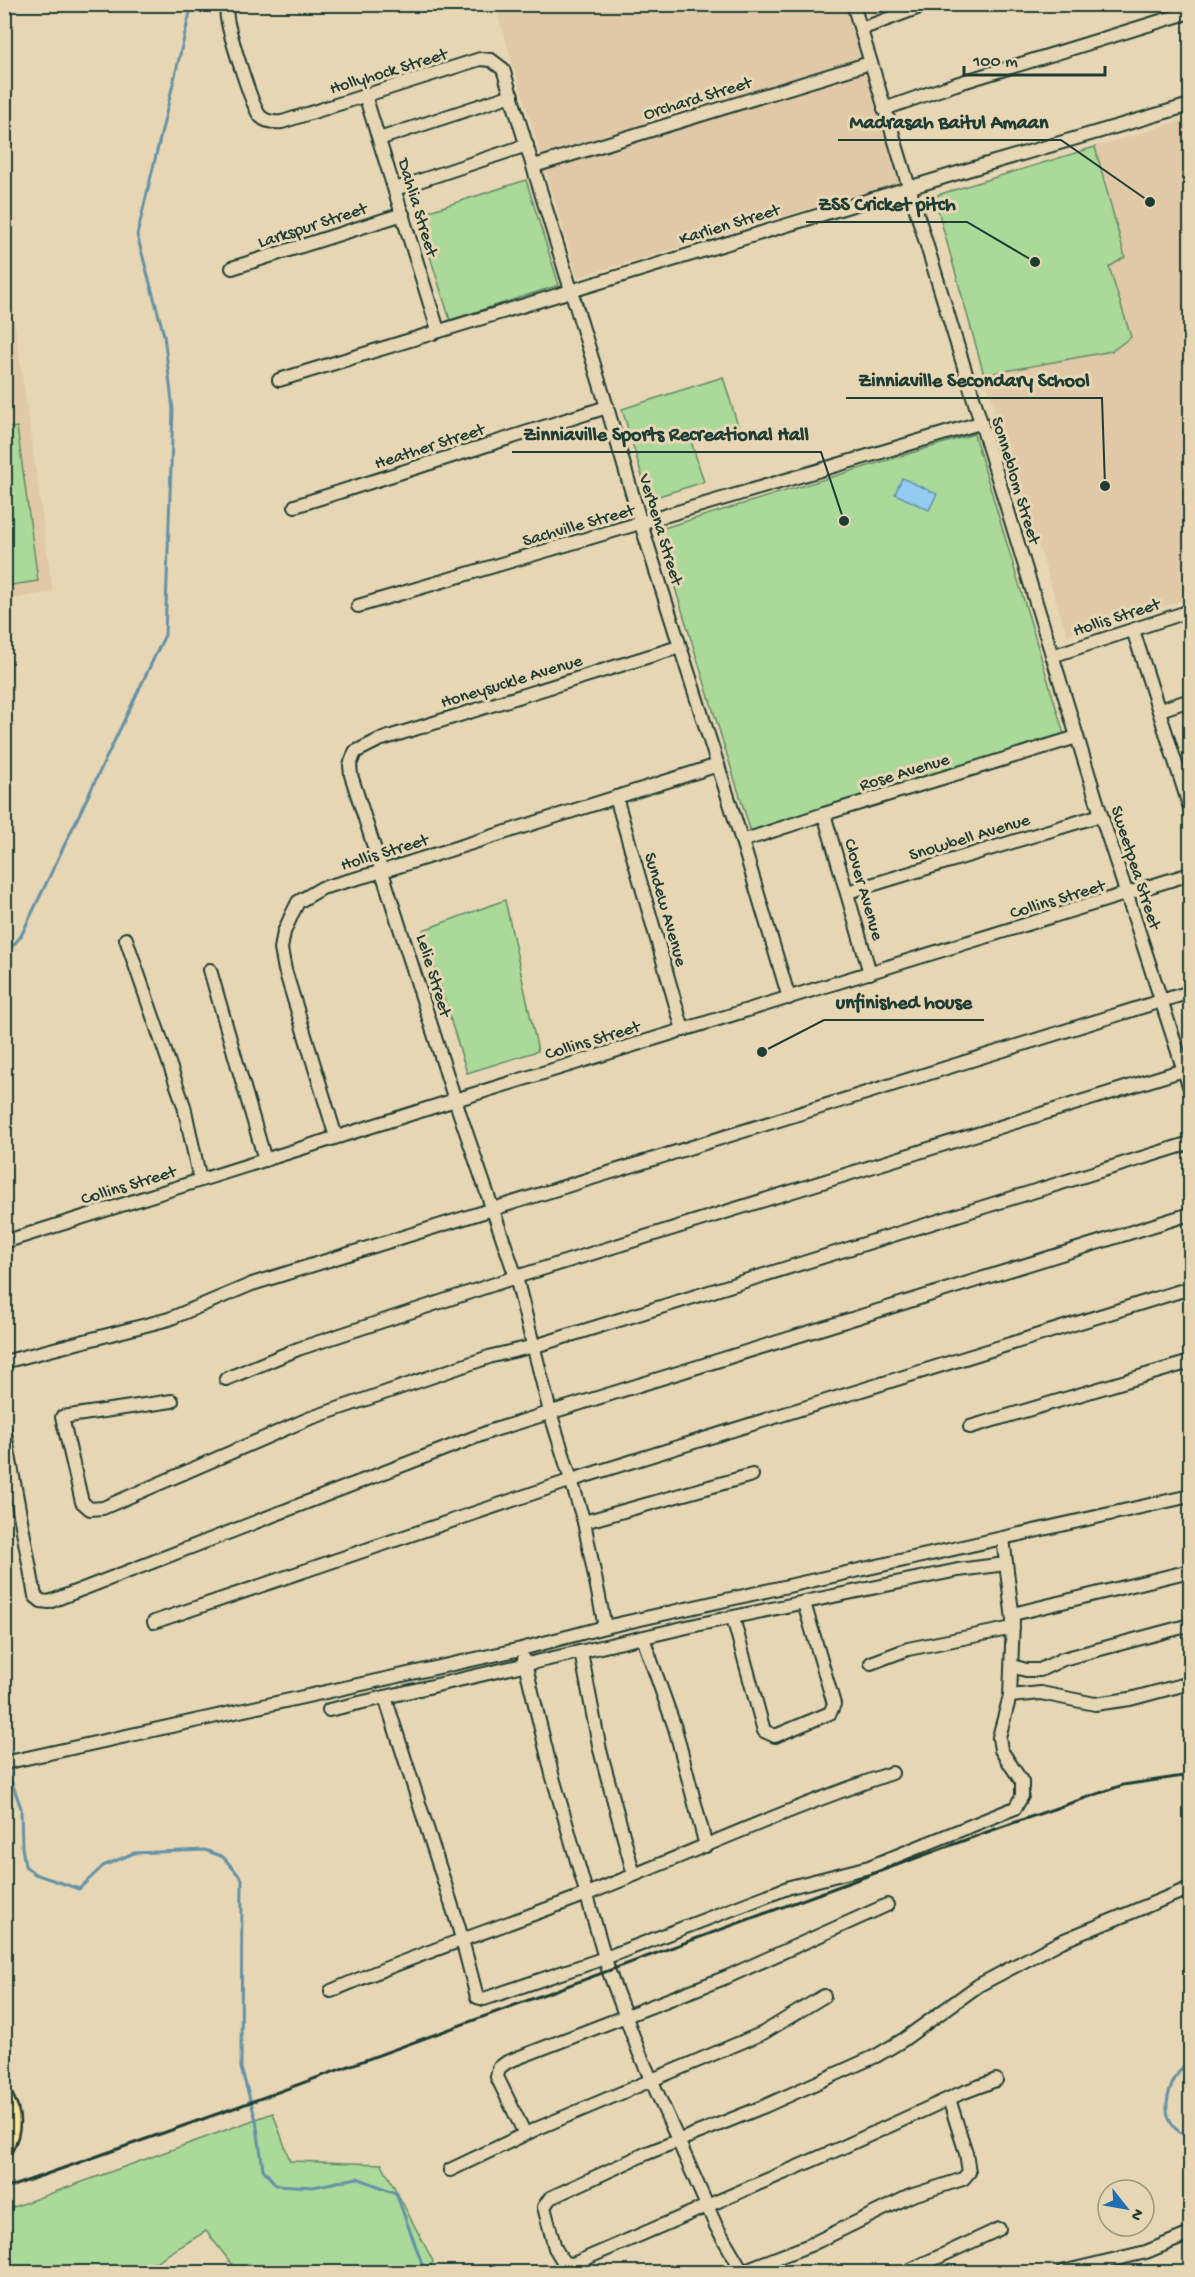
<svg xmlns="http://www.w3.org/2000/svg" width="1195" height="2277" viewBox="0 0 1195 2277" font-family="'Gochi Hand',sans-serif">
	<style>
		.built { fill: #e1c8a7 }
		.green { fill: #aad999; stroke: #648b66; stroke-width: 1.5 }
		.water { fill: #93cbf2; stroke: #6592a6; stroke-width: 1.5 }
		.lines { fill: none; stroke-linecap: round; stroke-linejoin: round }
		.stream { stroke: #6592a6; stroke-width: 3 }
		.minor-casing { stroke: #1f3d34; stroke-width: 16 }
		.major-casing { stroke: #1f3d34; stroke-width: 21 }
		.minor { stroke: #e7d6b3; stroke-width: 12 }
		.major { stroke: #fbdf96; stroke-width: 16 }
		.rail { stroke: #1f3d34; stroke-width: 3 }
		.labels { text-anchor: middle; stroke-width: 6; stroke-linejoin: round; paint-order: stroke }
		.street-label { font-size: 18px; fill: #1f3d34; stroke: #e7d6b3 }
		.leader { fill: none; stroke: #1f3d34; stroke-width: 2 }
		.callout-dot { fill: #1f3d34; stroke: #e7d6b3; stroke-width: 2 }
		.callout-label { font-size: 20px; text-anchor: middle; font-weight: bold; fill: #1f3d34; stroke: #e7d6b3; stroke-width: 6; stroke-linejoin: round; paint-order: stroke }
	</style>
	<rect width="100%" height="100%" fill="#e7d6b3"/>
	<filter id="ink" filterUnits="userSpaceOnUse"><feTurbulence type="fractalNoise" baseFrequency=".0167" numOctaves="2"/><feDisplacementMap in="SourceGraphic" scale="12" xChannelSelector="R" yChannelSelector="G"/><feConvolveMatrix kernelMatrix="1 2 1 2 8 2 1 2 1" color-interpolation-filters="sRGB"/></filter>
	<g filter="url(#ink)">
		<g class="built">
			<path d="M 495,5 L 845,5 L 900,182 L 578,277 Z"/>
			<path d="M 1190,118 L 1190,598 L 1067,635 L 984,375 L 1112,351 L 1109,267 L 1125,256 L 1095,147 Z"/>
			<path d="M 4,248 L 53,592 L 5,600 L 4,600 Z"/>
		</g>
		<g class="green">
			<path d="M 1095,147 L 1125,257 L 1109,267 L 1131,337 L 1112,351 L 984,375 L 934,196 Z"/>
			<path d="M 526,180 L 559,285 L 450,320 L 417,215 Z"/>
			<path d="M 723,377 L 738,426 L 691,441 L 704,482 L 649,499 L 622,409 Z"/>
			<path d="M 17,427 L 38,581 L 5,586 L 5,429 Z"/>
			<path d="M 974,434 L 1064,734 L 751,832 L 657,530 Z"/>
			<path d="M 505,900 L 538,1051 L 467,1073 L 423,930 Z"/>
			<path d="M 273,2113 L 290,2161 L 382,2164 L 433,2261 L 428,2272 L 238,2272 L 206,2231 L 139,2272 L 5,2272 L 5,2210 Z"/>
		</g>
		<path class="water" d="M 902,478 L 937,494 L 929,510 L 895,494 Z"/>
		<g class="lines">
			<g class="stream">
				<path d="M 4,956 L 21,936 L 165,635 L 173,410 L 164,335 L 137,235 L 192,4"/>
				<path d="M 4,1733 L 8,1739 L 9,1757"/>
				<path d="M 9,1764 L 10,1777 L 21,1808 L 22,1847 L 25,1866 L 35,1874 L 79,1889 L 103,1866 L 134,1853 L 205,1850 L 223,1857 L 242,1879 L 241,2068 L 256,2120 L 263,2169 L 276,2185 L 313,2187 L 357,2178 L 396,2193 L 424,2269 L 422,2272"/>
				<path d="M 1190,2060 C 1173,2073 1157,2109 1175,2128 C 1179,2132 1186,2136 1190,2140"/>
				<path d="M 1182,2272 L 1190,2264"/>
			</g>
			<g class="minor-casing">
				<g id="minor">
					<path d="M 229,4 C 227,9 226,13 227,18 C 229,32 252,107 260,116 C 266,122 273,123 282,122 L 480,59 L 491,60 L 503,69 L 607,407 L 641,524 L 742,841 L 789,998"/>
					<path d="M 853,4 L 1101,815 L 1190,1089"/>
					<path d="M 861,29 L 928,4"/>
					<path d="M 365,95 L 438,330"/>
					<path d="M 884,109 L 956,84 L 1190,12"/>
					<path d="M 379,139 L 512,95"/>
					<path d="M 534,166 L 870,63"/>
					<path d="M 395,189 L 527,145"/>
					<path d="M 232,268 L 403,214"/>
					<path d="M 279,380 L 984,165 L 1190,105"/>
					<path d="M 295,506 L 607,407"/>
					<path d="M 358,606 L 980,423"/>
					<path d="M 1133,630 L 1190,808"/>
					<path d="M 1052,656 L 1190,611"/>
					<path d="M 1160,710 L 1190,700"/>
					<path d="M 616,797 L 683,1030"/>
					<path d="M 824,814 L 870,973"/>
					<path d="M 742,841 L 824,814 L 1077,737"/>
					<path d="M 848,892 L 1101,815"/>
					<path d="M 126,939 L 184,1106 L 200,1180"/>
					<path d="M 210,970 L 265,1160"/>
					<path d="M 336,1137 L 285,970 L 281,949 L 284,932 L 292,914 L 298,902 L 322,888 L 383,871 L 718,765"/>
					<path d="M 4,1242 L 455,1100 L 1190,874"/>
					<path d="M 4,1362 L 169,1319 L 252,1284 L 1190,992"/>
					<path d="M 226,1379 L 298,1349 L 516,1277 L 1190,1068"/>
					<path d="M 172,1401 L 62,1417 L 82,1502 L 90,1509 L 103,1508 L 308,1419 L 492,1356 L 535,1346 L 1190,1143"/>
					<path d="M 970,1427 L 1190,1362"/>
					<path d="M 4,1428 L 35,1596 L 41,1601 L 49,1602 L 491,1431 L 1190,1214"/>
					<path d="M 584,1522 L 752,1475"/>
					<path d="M 1013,1614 L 1190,1571"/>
					<path d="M 733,1618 L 764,1731 L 775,1736 L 830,1713 L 834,1704 L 804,1603"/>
					<path d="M 154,1622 L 572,1480 L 1190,1288"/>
					<path d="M 605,1627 L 584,1522 L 550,1412 L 516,1277 L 455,1100 L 351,775 L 350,765 L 355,752 L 379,740 L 679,647"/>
					<path d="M 643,1638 L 675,1728 L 706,1846"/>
					<path d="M 581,1652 L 600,1750 L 634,1875"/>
					<path d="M 524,1659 L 552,1774 L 609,1972 L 639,2052 L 716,2226 L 743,2272"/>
					<path d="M 871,1663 L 908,1649 L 1013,1628"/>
					<path d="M 1012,1666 L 1026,1670 L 1040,1670 L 1063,1659 L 1190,1625"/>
					<path d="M 1010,1696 L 1041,1693 L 1095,1704 L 1130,1699 L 1190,1683"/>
					<path d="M 385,1697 L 459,1928 L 477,1997 L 484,1999 L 605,1958 L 790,1887 L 869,1867 L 1015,1808 L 1022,1796 L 1022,1782 L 1001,1750 L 999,1737 L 1010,1696 L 1013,1620 L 1003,1538"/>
					<path d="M 329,1710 L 700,1624 L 958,1570 L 1006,1564"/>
					<path d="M 4,1763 L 521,1649 L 605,1627 L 1190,1496"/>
					<path d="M 331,1991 C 415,1954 502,1927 587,1894 C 689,1854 788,1808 892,1773"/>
					<path d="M 996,2080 L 959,2094 L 841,2148 L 573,2264 L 564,2263 L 555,2248 L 544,2207 L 550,2198 L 645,2154 L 765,2106 L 876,2056 L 903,2040 L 979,1985 L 1062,1941 L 1190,1888"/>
					<path d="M 525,2134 L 497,2077 L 499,2068 L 507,2062 L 727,1977 L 887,1905"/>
					<path d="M 450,2170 L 536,2129 L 763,2033 L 824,1996"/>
					<path d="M 740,2272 L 810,2245 L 910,2196 L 963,2179 L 969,2172 L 966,2153 L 949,2099"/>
					<path d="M 906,2272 L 999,2229"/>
					<path d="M 1062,2272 L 1146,2252 L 1190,2234"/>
				</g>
			</g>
			<g class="major-casing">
				<path id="major" d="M 4,2098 C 13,2114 13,2130 4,2147"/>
			</g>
			<use href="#minor" class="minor"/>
			<use href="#major" class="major"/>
			<path class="rail" d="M 4,2189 L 237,2107 L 987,1832 L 1123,1785 L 1190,1775"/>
		</g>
	</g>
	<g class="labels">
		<g class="street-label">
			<text transform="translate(388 70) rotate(-17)" y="6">Hollyhock Street</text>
			<text transform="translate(697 97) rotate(-17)" y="6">Orchard Street</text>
			<text transform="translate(419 207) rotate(73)" y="6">Dahlia Street</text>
			<text transform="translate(729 223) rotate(-17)" y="6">Karlien Street</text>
			<text transform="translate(312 224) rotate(-18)" y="6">Larkspur Street</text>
			<text transform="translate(429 445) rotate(-18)" y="6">Heather Street</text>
			<text transform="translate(1017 480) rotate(73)" y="6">Sonneblom Street</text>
			<text transform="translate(578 524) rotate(-16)" y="6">Sachville Street</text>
			<text transform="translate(662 529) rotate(73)" y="6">Verbena Street</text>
			<text transform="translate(1116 616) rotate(-18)" y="6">Hollis Street</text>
			<text transform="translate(511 680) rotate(-17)" y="6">Honeysuckle Avenue</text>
			<text transform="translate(904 771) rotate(-17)" y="6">Rose Avenue</text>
			<text transform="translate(969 836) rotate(-17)" y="6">Snowbell Avenue</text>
			<text transform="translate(384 851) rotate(-17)" y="6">Hollis Street</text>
			<text transform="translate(1137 867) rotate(72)" y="6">Sweetpea Street</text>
			<text transform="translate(865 889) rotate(74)" y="6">Clover Avenue</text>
			<text transform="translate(1057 898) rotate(-17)" y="6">Collins Street</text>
			<text transform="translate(667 909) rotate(74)" y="6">Sundew Avenue</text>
			<text transform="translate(435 975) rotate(73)" y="6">Lelie Street</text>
			<text transform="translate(592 1039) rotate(-17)" y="6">Collins Street</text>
			<text transform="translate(128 1184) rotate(-17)" y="6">Collins Street</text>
		</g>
	</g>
	<path class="leader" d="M1150 202L1061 140H838M1035 262L967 222H806M1105 486L1102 398H846M844 521L821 452H512M762 1052L824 1020H984"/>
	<g class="callout-dot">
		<circle cx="1150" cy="202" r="6"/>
		<circle cx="1035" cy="262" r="6"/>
		<circle cx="1105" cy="486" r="6"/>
		<circle cx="844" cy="521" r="6"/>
		<circle cx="762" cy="1052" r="6"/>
	</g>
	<g class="callout-label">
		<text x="949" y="128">Madrasah Baitul Amaan</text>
		<text x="887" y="210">ZSS Cricket pitch</text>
		<text x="974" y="386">Zinniaville Secondary School</text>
		<text x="666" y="440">Zinniaville Sports Recreational Hall</text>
		<text x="904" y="1008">unfinished house</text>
	</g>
	<rect width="1195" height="2277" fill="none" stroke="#e7d6b3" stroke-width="24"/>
	<rect x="12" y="12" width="1171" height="2253" fill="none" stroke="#1f3d34" stroke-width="2" filter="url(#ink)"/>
	<g transform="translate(1126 2208) rotate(121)"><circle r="28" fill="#e7d6b3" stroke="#979980" stroke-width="1.5"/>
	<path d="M0-4.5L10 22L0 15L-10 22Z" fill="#1f6fb2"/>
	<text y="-9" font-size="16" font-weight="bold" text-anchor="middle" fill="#1f3d34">N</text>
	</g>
	<path d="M964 66v9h141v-9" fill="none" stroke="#1f3d34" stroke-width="3"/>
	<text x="973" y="66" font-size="18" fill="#1f3d34" stroke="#e7d6b3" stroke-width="4.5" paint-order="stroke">100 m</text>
</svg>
